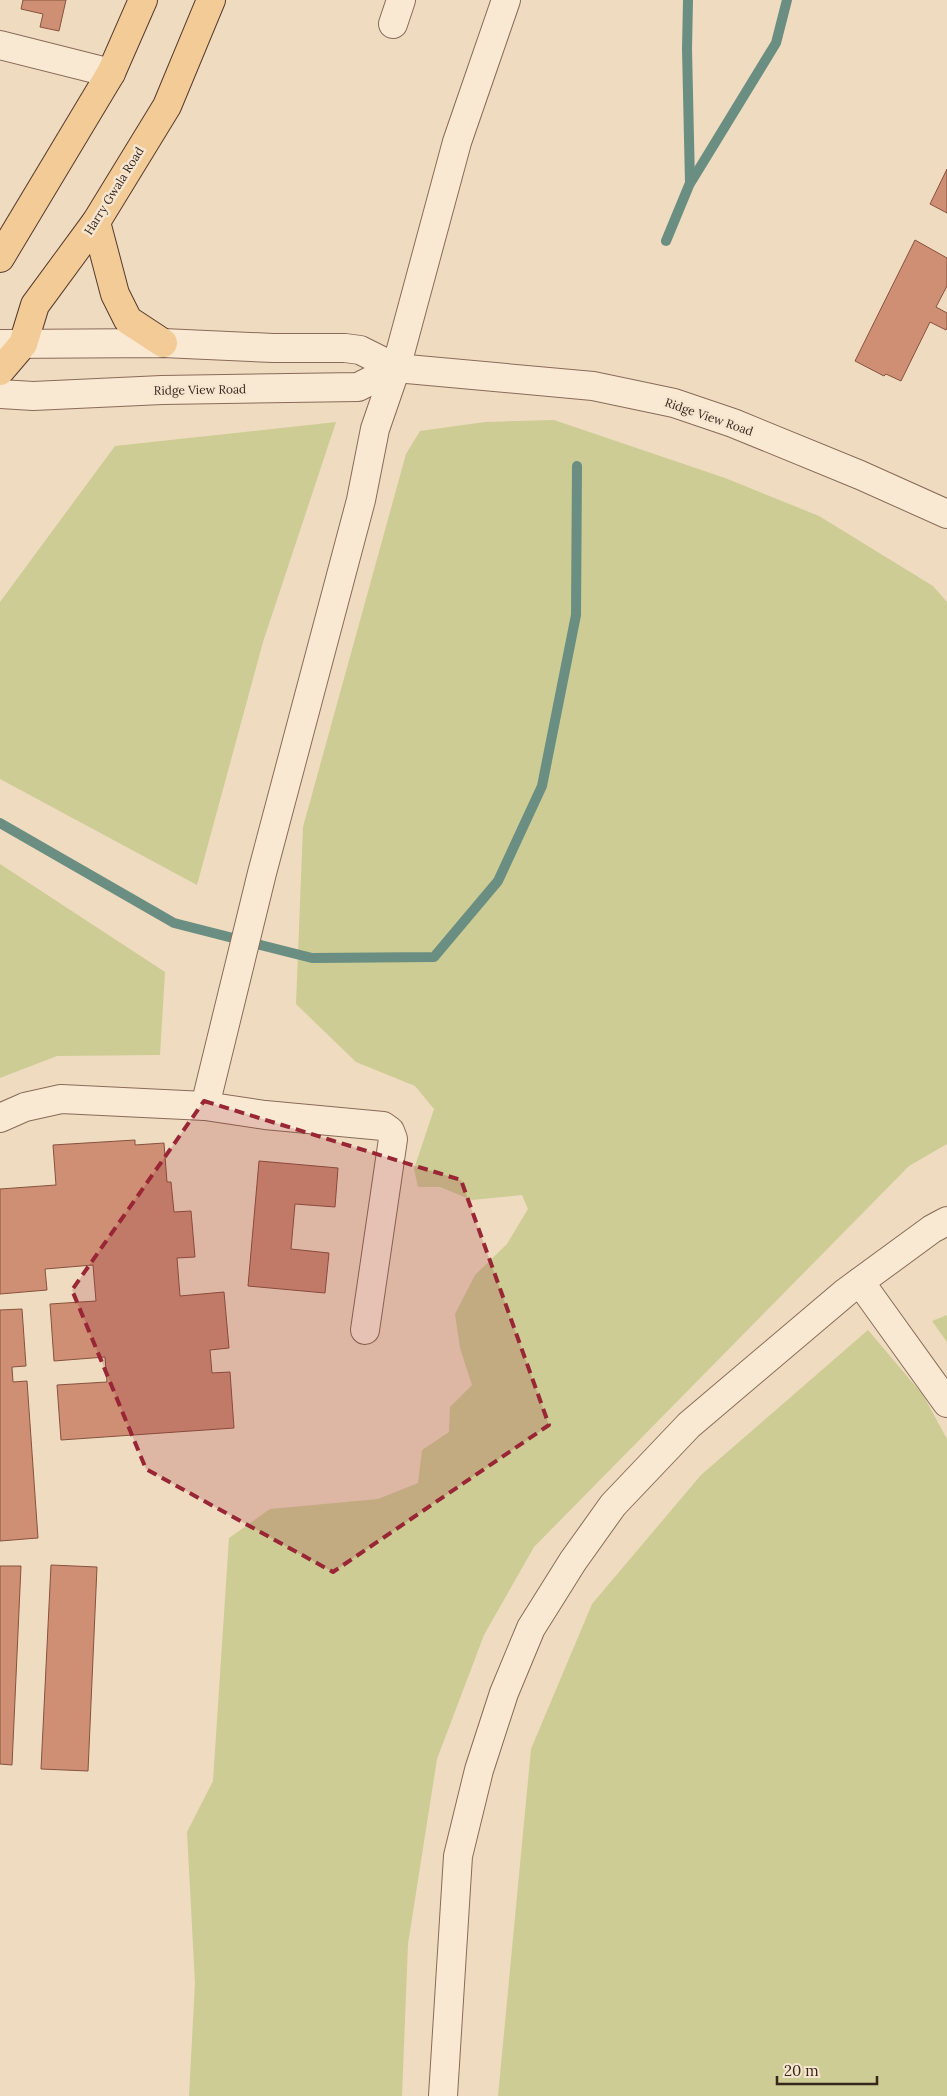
<svg xmlns="http://www.w3.org/2000/svg" width="947" height="2096" viewBox="0 0 947 2096" font-family="Lora,serif">
	<style>
		.green { fill: #cdcc94 }
		.lines { fill: none; stroke-linecap: round; stroke-linejoin: round }
		.stream { stroke: #6a8e81; stroke-width: 10 }
		.building { fill: #ce8f75; stroke: #87523d }
		.minor-casing { stroke: #886b58; stroke-width: 30 }
		.major-casing { stroke: #553a2c; stroke-width: 30 }
		.minor { stroke: #f9e9d3; stroke-width: 28 }
		.major { stroke: #f3cb96; stroke-width: 28 }
		.marked { fill: #982635; fill-opacity: 0.2; stroke: #982635; stroke-width: 4; stroke-dasharray: 10 6; stroke-linejoin: round }
		.labels { text-anchor: middle; stroke-width: 5; stroke-linejoin: round; paint-order: stroke }
		.street-label { font-size: 12px; fill: #37261c; stroke: #f6e6d0 }
	</style>
	<rect width="100%" height="100%" fill="#efdbc0"/>
	<g class="green">
		<path d="M 554,420 L 725,478 L 819,516 L 933,586 L 947,602 L 947,1144 L 909,1166 L 534,1547 L 484,1635 L 437,1759 L 408,1944 L 402,2096 L 189,2096 L 195,1983 L 187,1832 L 213,1781 L 229,1538 L 270,1509 L 378,1499 L 418,1483 L 422,1450 L 449,1432 L 450,1407 L 472,1385 L 460,1348 L 455,1314 L 475,1275 L 507,1244 L 528,1209 L 522,1195 L 472,1200 L 440,1187 L 418,1187 L 414,1169 L 434,1109 L 415,1086 L 356,1062 L 296,1004 L 303,827 L 406,454 L 420,431 L 485,422 Z"/>
		<path d="M 336,422 L 263,642 L 197,885 L 0,779 L 0,602 L 115,446 Z"/>
		<path d="M 0,864 L 165,972 L 160,1055 L 57,1056 L 0,1078 Z"/>
		<path d="M 947,1315 L 947,1342 L 932,1321 Z"/>
		<path d="M 868,1330 L 923,1395 L 947,1439 L 947,2096 L 498,2096 L 531,1749 L 592,1604 L 701,1475 Z"/>
	</g>
	<g class="lines">
		<g class="stream">
			<path d="M 691,182 L 776,43 L 787,0"/>
			<path d="M 666,241 L 690,183 L 687,49 L 688,0"/>
			<path d="M 0,823 L 174,923 L 312,958 L 434,957 L 498,881 L 542,786 L 576,615 L 577,466"/>
		</g>
	</g>
	<g class="building">
		<path d="M 23,0 L 66,0 L 59,31 L 40,27 L 43,14 L 21,9 Z"/>
		<path d="M 947,169 L 947,213 L 930,204 Z"/>
		<path d="M 915,240 L 947,258 L 947,286 L 936,307 L 947,313 L 947,327 L 946,330 L 930,322 L 901,381 L 886,374 L 884,376 L 855,361 Z"/>
		<path d="M 135,1140 L 135,1145 L 164,1143 L 167,1182 L 171,1182 L 174,1212 L 191,1211 L 195,1257 L 177,1258 L 180,1296 L 224,1292 L 229,1348 L 210,1350 L 212,1373 L 230,1372 L 234,1428 L 61,1440 L 57,1385 L 107,1382 L 105,1357 L 54,1361 L 50,1304 L 96,1301 L 93,1265 L 45,1269 L 47,1290 L 0,1294 L 0,1189 L 56,1185 L 53,1145 Z"/>
		<path d="M 259,1161 L 338,1168 L 335,1207 L 295,1204 L 291,1249 L 329,1253 L 325,1293 L 248,1286 Z"/>
		<path d="M 22,1309 L 26,1366 L 12,1367 L 13,1382 L 27,1381 L 38,1538 L 0,1541 L 0,1310 Z"/>
		<path d="M 51,1565 L 97,1567 L 88,1771 L 41,1769 Z"/>
		<path d="M 0,1566 L 21,1566 L 12,1765 L 0,1764 Z"/>
	</g>
	<g class="lines">
		<g class="minor-casing">
			<g id="minor">
				<path d="M 393,24 L 401,0"/>
				<path d="M 0,45 L 111,73"/>
				<path d="M 0,344 L 163,343 L 273,348 L 345,348 L 360,350 L 396,368 L 593,386 L 674,403 L 733,423 L 860,475 L 947,514"/>
				<path d="M 0,394 L 33,396 L 162,390 L 358,387 L 396,368"/>
				<path d="M 205,1106 L 262,873 L 361,500 L 375,429 L 396,368 L 457,142 L 506,0"/>
				<path d="M 0,1118 L 25,1107 L 61,1099 L 205,1106 L 265,1115 L 383,1126 L 390,1131 L 393,1139 L 365,1330"/>
				<path d="M 860,1282 L 947,1403"/>
				<path d="M 443,2096 L 458,1856 L 479,1770 L 504,1693 L 531,1628 L 573,1561 L 613,1505 L 689,1425 L 846,1292 L 932,1229 L 947,1221"/>
			</g>
		</g>
		<g class="major-casing">
			<g id="major">
				<path d="M 96,222 L 115,294 L 128,320 L 163,343"/>
				<path d="M 0,258 L 111,73 L 143,0"/>
				<path d="M 0,371 L 23,344 L 35,305 L 96,222 L 167,106 L 211,0"/>
			</g>
		</g>
		<use href="#minor" class="minor"/>
		<use href="#major" class="major"/>
	</g>
	<path class="marked" d="M 204,1101 L 461,1180 L 549,1425 L 333,1572 L 146,1469 L 72,1290 Z"/>
	<g class="labels">
		<g class="street-label">
			<text transform="translate(114 191) rotate(-58)" y="4">Harry Gwala Road</text>
			<text transform="translate(200 390) rotate(-1)" y="4">Ridge View Road</text>
			<text transform="translate(709 417) rotate(19)" y="4">Ridge View Road</text>
		</g>
	</g>
	<path d="M777 2076v8h100v-8" fill="none" stroke="#37261c" stroke-width="2.5"/>
	<text x="784" y="2076" font-size="15" fill="#37261c" stroke="#f6e6d0" stroke-width="4" paint-order="stroke">20 m</text>
</svg>
